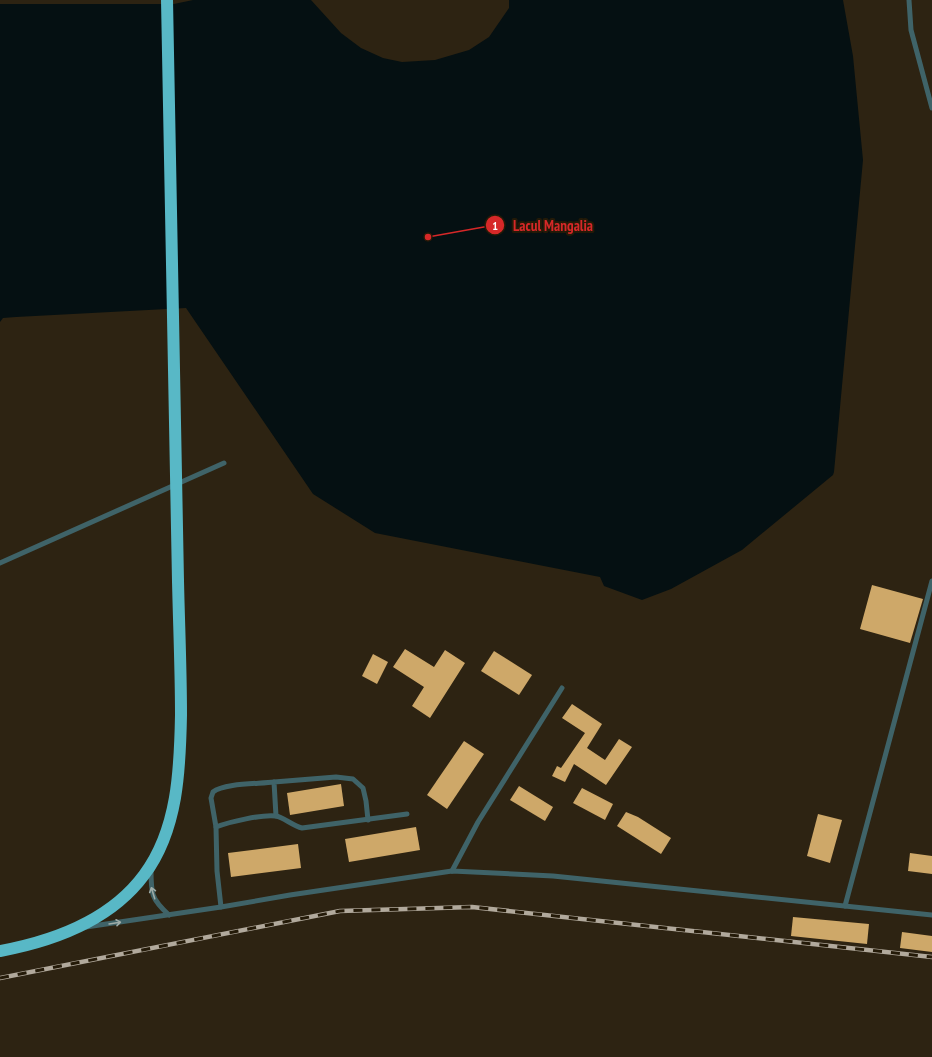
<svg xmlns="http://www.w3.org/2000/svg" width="932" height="1057" viewBox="0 0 932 1057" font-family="'PT Sans Narrow',sans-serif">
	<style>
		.water { fill: #051012 }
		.building { fill: #cea869 }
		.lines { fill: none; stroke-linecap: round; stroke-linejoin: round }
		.lane { stroke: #3f6368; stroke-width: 5 }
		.highway { stroke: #58b8c6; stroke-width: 12 }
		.rail-casing { stroke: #b1a99c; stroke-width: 4.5 }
		.rail { stroke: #241a08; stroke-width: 3; stroke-dasharray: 9; stroke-linecap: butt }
		.highway-bridge { stroke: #58b8c6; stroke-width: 12 }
		.oneway { stroke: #9faca8 }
		.leader { fill: none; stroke: #d62828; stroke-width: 1.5 }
		.callout-dot { fill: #d62828; stroke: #241a08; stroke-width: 1.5 }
		.mark-label { font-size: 12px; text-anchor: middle; font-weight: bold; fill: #fff }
		.callout-label { font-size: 15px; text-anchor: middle; font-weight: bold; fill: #d62828; stroke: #241a08; stroke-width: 4; stroke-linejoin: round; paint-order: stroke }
	</style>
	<rect width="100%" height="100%" fill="#2d2312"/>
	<path class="water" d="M 193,0 L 311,0 L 341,33 L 361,48 L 383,58 L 402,62 L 435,60 L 469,50 L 489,37 L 509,8 L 509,0 L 843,0 L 853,56 L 863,160 L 834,472 L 833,475 L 742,550 L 671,589 L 642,600 L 604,586 L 600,577 L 375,533 L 313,494 L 186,308 L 16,317 L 3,318 L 0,322 L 0,4 L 174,4 Z"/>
	<g class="building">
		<path d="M 872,585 L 923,599 L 910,643 L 860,629 Z"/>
		<path d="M 405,649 L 434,667 L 445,650 L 465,663 L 430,718 L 412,706 L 424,687 L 393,667 Z"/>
		<path d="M 494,651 L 532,675 L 519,695 L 481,671 Z"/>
		<path d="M 373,654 L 388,662 L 377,684 L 362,676 Z"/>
		<path d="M 572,704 L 602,724 L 587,748 L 605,760 L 619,739 L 632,747 L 606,785 L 574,764 L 565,782 L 552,776 L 557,766 L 561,768 L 585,733 L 562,718 Z"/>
		<path d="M 464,741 L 484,754 L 447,809 L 427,795 Z"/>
		<path d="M 341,784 L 344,806 L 290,815 L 287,793 Z"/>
		<path d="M 519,786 L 553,807 L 545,821 L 510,800 Z"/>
		<path d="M 582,788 L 613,804 L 605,820 L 573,803 Z"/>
		<path d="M 626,812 L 638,817 L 671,838 L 661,854 L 617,826 Z"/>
		<path d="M 818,814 L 842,820 L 830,863 L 807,856 Z"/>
		<path d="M 416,827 L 420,850 L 349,862 L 345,839 Z"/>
		<path d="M 298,844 L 301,868 L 231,877 L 228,853 Z"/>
		<path d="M 910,853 L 932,856 L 932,874 L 908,871 Z"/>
		<path d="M 793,917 L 869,924 L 867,944 L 791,936 Z"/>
		<path d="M 902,932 L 932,936 L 932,952 L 900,948 Z"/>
	</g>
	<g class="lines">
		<g class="lane">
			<path d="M 909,0 L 911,30 L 932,108"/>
			<path d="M 0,563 L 224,463"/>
			<path d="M 276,816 L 274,782 L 336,777 L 353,779 L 363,788 L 366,801 L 368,820"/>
			<path d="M 216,827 L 211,798 L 213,792 C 224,783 259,784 274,782"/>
			<path d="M 151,870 C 151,893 151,899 169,915"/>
			<path d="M 452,871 L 478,822 L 562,688"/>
			<path d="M 845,906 L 932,581"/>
			<path d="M 221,907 L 217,871 L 216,827 C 229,822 263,814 276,816 C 283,817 293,826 302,828 L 407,814"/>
			<path d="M 86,927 L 221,907 L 290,895 L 452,871 L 553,876 L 932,915"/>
		</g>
		<path class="highway" d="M 0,951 C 54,941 110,921 144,875 C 178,830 180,769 181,715 C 181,670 179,626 178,581"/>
		<g class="rail-casing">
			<path id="rail" d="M 0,978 L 340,911 L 472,907 L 932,957"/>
		</g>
		<use href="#rail" class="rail"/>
		<path class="highway-bridge" d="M 167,0 L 178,581"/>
	</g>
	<defs><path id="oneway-shaft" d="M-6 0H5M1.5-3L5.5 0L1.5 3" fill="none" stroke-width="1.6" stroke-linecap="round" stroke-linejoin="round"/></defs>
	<g class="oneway">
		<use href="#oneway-shaft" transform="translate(153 893) rotate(-107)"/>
		<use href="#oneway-shaft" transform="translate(115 923) rotate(-9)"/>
	</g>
	<path class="leader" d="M428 237L495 225"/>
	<g class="callout-dot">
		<circle cx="428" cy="237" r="4"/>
		<circle cx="495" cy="225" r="10"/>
	</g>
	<g class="mark-label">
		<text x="495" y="230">1</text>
	</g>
	<g class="callout-label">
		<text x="553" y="231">Lacul Mangalia</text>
	</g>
</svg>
